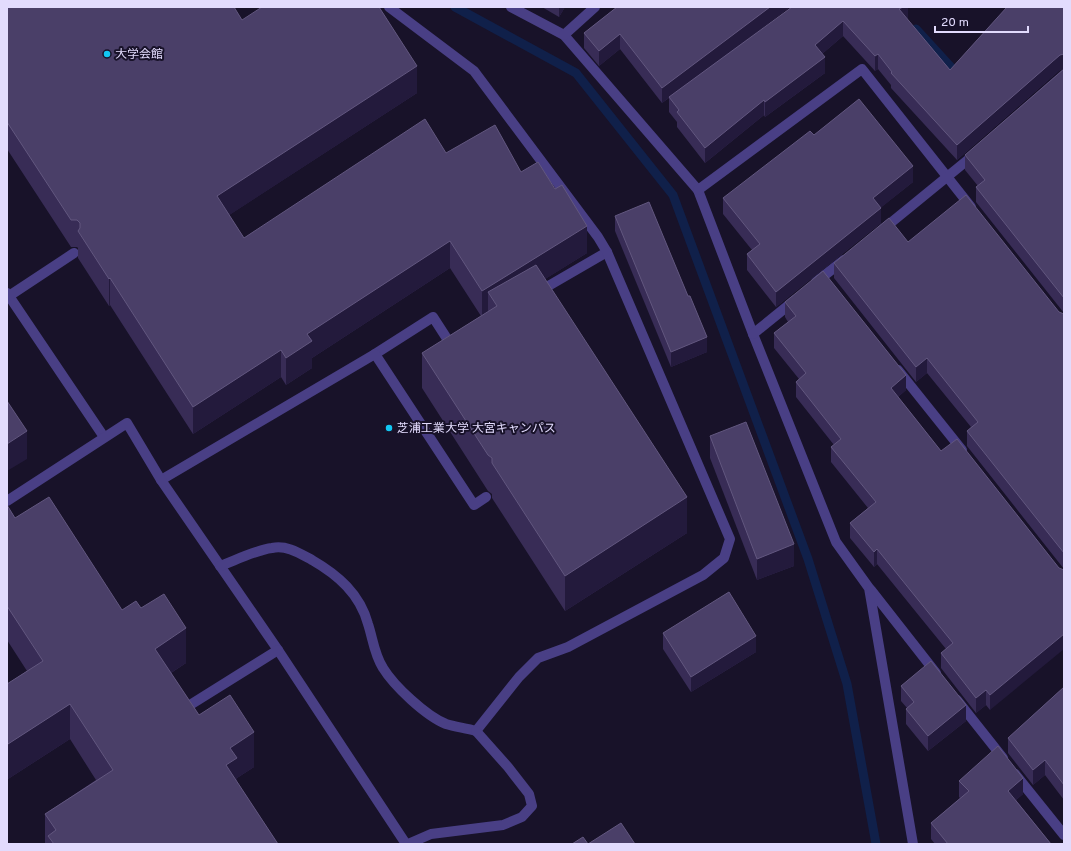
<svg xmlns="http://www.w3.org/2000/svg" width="1071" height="851" viewBox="0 0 1071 851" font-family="Overpass,'Noto Sans JP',sans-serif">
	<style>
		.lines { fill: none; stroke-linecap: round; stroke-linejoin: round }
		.stream { stroke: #10204a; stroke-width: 9 }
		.minor { stroke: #493f85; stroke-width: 10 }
		.wall { fill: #382c56 }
		.shaded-wall { fill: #231a3c }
		.building { fill: #4a3f68; stroke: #62577f }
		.poi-dot { fill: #12c7f3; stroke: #181229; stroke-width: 1.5 }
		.labels { text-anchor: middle; stroke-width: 4; stroke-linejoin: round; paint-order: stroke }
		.poi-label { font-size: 12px; fill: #e2dbfd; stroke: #181229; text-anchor: start }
	</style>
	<rect width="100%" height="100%" fill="#181229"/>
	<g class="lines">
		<g class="stream">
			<path d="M 455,7 L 576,73 L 673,195 L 808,559 L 847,684 L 876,844"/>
			<path d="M 916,29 L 959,76"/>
		</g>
		<g class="minor">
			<path d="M 511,7 L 564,35 L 698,190 L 753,334 L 836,542 L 869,588 L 913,844"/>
			<path d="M 564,35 L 595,7"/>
			<path d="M 698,190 L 862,69 L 971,207"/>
			<path d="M 882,230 L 975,154"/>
			<path d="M 816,282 L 844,260"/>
			<path d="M 538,292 L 607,252"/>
			<path d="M 7,293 L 104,437"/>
			<path d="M 9,296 L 74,253"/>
			<path d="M 753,334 L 795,300"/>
			<path d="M 375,354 L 433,317 L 453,348"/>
			<path d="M 898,370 L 962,450"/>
			<path d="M 161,480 L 375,354 L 474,505 L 486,497"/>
			<path d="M 7,501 L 127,423 L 161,480 L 278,650 L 406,844"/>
			<path d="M 220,566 C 236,560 256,550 272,548 C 287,545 299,553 312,560 C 338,575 360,594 368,624 C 373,639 374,654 383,668 C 394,686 426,716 446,724 C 455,727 466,728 476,731 L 519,677 L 538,658 L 568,647 L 703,575 L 724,558 L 730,539 L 607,252 L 598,237 L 474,71 L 389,7"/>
			<path d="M 871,590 L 936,673"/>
			<path d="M 957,700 L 1003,758"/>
			<path d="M 190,705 L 278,650"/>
			<path d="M 1015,774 L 1064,835"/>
			<path d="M 408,844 L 431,834 L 503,825 L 522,817 L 532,806 L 529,794 L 508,767 L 476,731"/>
		</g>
	</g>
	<g class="wall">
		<path d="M 7,7 L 242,20 L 417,93 L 229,215 L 244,238 L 446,153 L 521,172 L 587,253 L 545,279 L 687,533 L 565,611 L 492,498 L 492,494 L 488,491 L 422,388 L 422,353 L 481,316 L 450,268 L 312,358 L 312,368 L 286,385 L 281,377 L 193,434 L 110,305 L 109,306 L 78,258 L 78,248 L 77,247 L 71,247 L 7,149 Z"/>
		<path d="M 542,7 L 565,7 L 559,17 Z"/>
		<path d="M 617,7 L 790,7 L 714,64 L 792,7 L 908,7 L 908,18 L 907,19 L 950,70 L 1064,7 L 1064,313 L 976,202 L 976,187 L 978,186 L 965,170 L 965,155 L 1063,69 L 1060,70 L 957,160 L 891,88 L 891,85 L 878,69 L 875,71 L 843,36 L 822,54 L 825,73 L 765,117 L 764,115 L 705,163 L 677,127 L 677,122 L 669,112 L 669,98 L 662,103 L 620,49 L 599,66 L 584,48 L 584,33 Z"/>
		<path d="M 814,135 L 913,182 L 880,208 L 881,223 L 776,307 L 747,270 L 747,254 L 752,250 L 723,214 L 723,198 Z"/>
		<path d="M 615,216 L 688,296 L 707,352 L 671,367 L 615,231 Z"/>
		<path d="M 908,242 L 1064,314 L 1064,569 L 967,446 L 967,431 L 971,427 L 927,373 L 916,382 L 834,278 L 834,263 Z"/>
		<path d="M 785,302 L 906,390 L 898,397 L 941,451 L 1059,568 L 990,710 L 986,705 L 976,713 L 941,668 L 941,653 L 946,649 L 877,564 L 874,567 L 850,538 L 850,523 L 868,508 L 831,462 L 831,447 L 834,445 L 796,397 L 796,382 L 799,379 L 774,348 L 774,333 L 788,322 L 785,317 Z"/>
		<path d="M 710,436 L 794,566 L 757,580 L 710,458 Z"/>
		<path d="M 7,505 L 15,518 L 122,610 L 141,608 L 186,663 L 171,673 L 199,715 L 254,767 L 237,778 L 237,782 L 278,844 L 45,844 L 45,814 L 96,780 L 70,739 L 8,779 L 7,777 L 7,684 L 27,671 L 7,640 Z"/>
		<path d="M 663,633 L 756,652 L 691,692 L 663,649 Z"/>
		<path d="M 901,686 L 966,721 L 928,751 L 906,724 L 906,709 L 907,708 L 901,701 Z"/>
		<path d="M 1064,687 L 1064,800 L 1045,775 L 1033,785 L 1008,753 L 1008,738 Z"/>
		<path d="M 959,781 L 1023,794 L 1016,800 L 1051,844 L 935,844 L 931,839 L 931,823 L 960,798 L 959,797 Z"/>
	</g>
	<g class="shaded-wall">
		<path d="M 559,7 L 565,7 L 559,17 Z"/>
		<path d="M 770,7 L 790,7 L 662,103 L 662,88 Z"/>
		<path d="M 903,7 L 908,7 L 908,18 L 899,24 L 899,9 Z"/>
		<path d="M 843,21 L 843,36 L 815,60 L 815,45 Z"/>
		<path d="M 620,34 L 620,49 L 599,66 L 599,51 Z"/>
		<path d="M 878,54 L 878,69 L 875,71 L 875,56 Z"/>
		<path d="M 1064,54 L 1064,69 L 1060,70 L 957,160 L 957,145 L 1060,55 Z"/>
		<path d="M 825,57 L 825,73 L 765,117 L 765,102 Z"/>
		<path d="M 417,66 L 417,93 L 217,223 L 217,196 Z"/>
		<path d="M 764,100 L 764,115 L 705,163 L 705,148 Z"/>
		<path d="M 913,166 L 913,182 L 873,214 L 873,198 Z"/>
		<path d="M 881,208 L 881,223 L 776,307 L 776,292 Z"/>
		<path d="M 587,226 L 587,253 L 497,309 L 497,306 L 488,292 L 488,315 L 482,318 L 482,291 Z"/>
		<path d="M 450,241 L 450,268 L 312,358 L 312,368 L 286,385 L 286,358 L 307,334 Z"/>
		<path d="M 110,278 L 110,305 L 109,306 L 109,279 Z"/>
		<path d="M 707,337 L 707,352 L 671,367 L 671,352 Z"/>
		<path d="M 281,350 L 281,377 L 193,434 L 193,407 Z"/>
		<path d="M 927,358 L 927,373 L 916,382 L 916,367 Z"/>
		<path d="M 906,375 L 906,390 L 891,403 L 891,388 Z"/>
		<path d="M 8,385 L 8,413 L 7,413 L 7,386 Z"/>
		<path d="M 27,431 L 27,459 L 7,471 L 7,444 Z"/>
		<path d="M 687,497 L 687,533 L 565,611 L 565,576 Z"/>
		<path d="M 794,544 L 794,566 L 757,580 L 757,559 Z"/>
		<path d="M 877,549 L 877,564 L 874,567 L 874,552 Z"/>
		<path d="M 186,628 L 186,663 L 155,683 L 155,649 Z"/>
		<path d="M 1064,634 L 1064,649 L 990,710 L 990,695 Z"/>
		<path d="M 756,636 L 756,652 L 691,692 L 691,677 Z"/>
		<path d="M 986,690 L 986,705 L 976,713 L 976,698 Z"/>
		<path d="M 70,704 L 70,739 L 8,779 L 8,744 Z"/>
		<path d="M 966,705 L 966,721 L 928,751 L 928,736 Z"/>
		<path d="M 254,732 L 254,767 L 237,778 L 237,793 L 226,765 L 230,748 Z"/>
		<path d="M 1045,760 L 1045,775 L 1033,785 L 1033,770 Z"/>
		<path d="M 1023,778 L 1023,794 L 1008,807 L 1008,791 Z"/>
	</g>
	<g class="building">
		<path d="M 7,7 L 234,7 L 242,20 L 262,7 L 379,7 L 417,66 L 217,196 L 244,238 L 425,119 L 446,153 L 495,125 L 521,172 L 538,162 L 555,189 L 562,185 L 587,226 L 482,291 L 450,241 L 307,334 L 312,341 L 286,358 L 281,350 L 193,407 L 110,278 L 109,279 L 78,231 L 80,228 L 80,223 L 77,220 L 71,220 L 7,122 Z"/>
		<path d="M 617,7 L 770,7 L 662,88 L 620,34 L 599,51 L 584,33 Z"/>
		<path d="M 792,7 L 903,7 L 899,9 L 950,70 L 1007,7 L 1064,7 L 1064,54 L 1060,55 L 957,145 L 891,73 L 892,72 L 878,54 L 875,56 L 843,21 L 815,45 L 825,57 L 765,102 L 764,100 L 705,148 L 677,112 L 679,110 L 669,97 Z"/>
		<path d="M 1064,69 L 1064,298 L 976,187 L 985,180 L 965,155 Z"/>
		<path d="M 859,99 L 913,166 L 873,198 L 881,208 L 776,292 L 747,254 L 760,244 L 723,198 L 810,131 L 814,135 Z"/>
		<path d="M 966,195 L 1059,312 L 1064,314 L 1064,553 L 967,431 L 978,422 L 927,358 L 916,367 L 834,263 L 889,218 L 908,242 Z"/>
		<path d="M 649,202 L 688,296 L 690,296 L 707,337 L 671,352 L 615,216 Z"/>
		<path d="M 536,265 L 687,497 L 565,576 L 492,463 L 492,458 L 488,455 L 422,353 L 497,306 L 488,292 Z"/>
		<path d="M 823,271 L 906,375 L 891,388 L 941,451 L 957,439 L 1059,568 L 1064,570 L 1064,634 L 990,695 L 986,690 L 976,698 L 941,653 L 953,643 L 877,549 L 874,552 L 850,523 L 876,502 L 831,447 L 841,439 L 796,382 L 806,373 L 774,333 L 796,316 L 785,302 Z"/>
		<path d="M 7,401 L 27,431 L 7,444 Z"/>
		<path d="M 746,422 L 794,544 L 757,559 L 710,436 Z"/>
		<path d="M 49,497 L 122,610 L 136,601 L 141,608 L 164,594 L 186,628 L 155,649 L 199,715 L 230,695 L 254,732 L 230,748 L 237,758 L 226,765 L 278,844 L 54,844 L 48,836 L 56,830 L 45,814 L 113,770 L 70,704 L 8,744 L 7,742 L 7,684 L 43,661 L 7,606 L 7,505 L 15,518 Z"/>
		<path d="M 729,592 L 756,636 L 691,677 L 663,633 Z"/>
		<path d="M 931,661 L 966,705 L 928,736 L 906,709 L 914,702 L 901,686 Z"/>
		<path d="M 1064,687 L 1064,785 L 1045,760 L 1033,770 L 1008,738 Z"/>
		<path d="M 998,746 L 1023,778 L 1008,791 L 1051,844 L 948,844 L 931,823 L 969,791 L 959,781 Z"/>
		<path d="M 621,823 L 635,844 L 572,844 L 583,837 L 588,844 Z"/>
	</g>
	<g class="poi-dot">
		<circle cx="107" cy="54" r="4"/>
		<circle cx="389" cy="428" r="4"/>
	</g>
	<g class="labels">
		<g class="poi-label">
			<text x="115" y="58">大学会館</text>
			<text x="397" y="432">芝浦工業大学 大宮キャンパス</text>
		</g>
	</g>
	<rect width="1071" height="851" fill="none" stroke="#e2dbfd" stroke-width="16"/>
	<path d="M935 26v6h93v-6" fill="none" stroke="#e2dbfd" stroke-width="2"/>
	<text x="941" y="26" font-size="12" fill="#e2dbfd" stroke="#181229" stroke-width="3" paint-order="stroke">20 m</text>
</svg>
